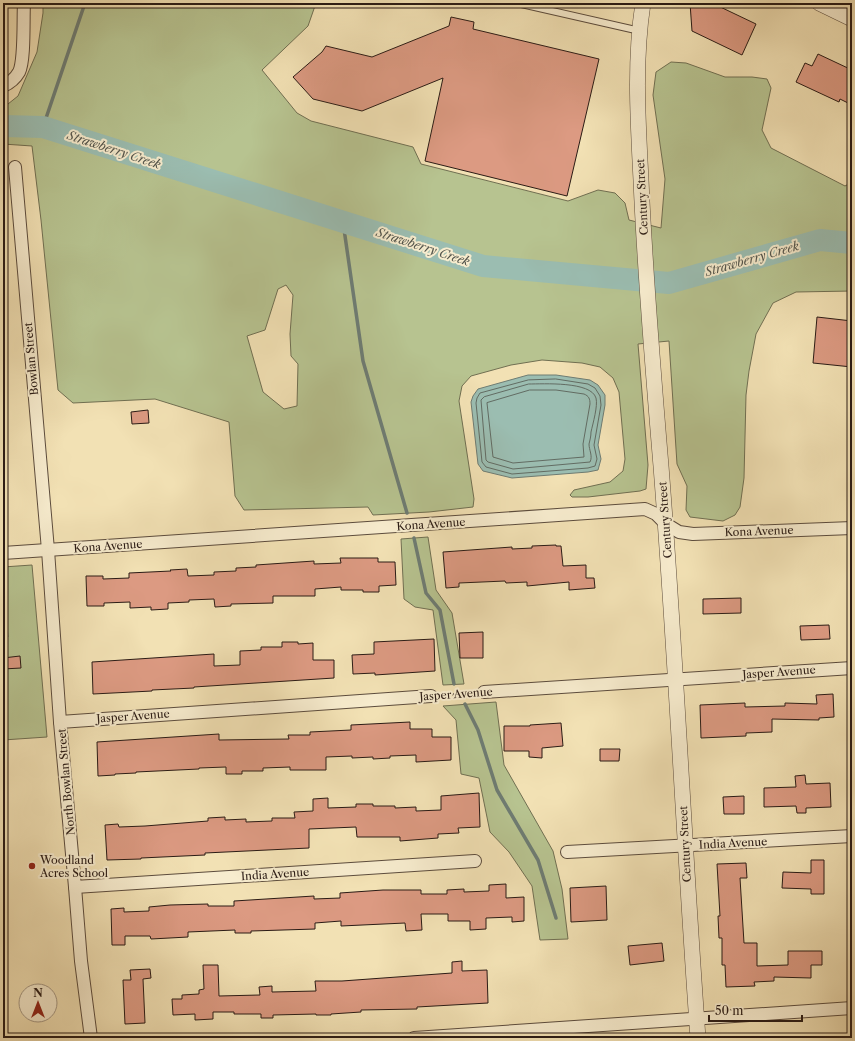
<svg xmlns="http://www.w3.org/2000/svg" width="855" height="1041" viewBox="0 0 855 1041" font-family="'Libre Caslon Text',serif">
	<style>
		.green { fill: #b7c390; stroke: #706f52; fill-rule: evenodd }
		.water { fill: #9bbdb1; stroke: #6e7c73 }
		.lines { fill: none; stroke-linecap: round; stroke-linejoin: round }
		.shore { stroke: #626c63; stroke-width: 1 }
		.stream { stroke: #6e7c73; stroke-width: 3.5 }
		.river { stroke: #9bbdb1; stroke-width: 22 }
		.building { fill: #dc9a82; stroke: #2a1b15 }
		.service-casing { stroke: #5c4c3d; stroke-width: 8 }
		.minor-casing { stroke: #5c4c3d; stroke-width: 14 }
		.tertiary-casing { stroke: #5c4c3d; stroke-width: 16 }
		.path { stroke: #2a1b15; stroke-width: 2; stroke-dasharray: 3 2; stroke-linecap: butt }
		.service { stroke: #f7ecce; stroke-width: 6 }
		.minor { stroke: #f7ecce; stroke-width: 12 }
		.tertiary { stroke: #f7ecce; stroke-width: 15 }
		.poi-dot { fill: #8f2418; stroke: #f7ecce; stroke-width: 1.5 }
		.labels { text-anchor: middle; stroke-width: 4; stroke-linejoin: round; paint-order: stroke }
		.street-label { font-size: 11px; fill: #2a1b15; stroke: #f7ecce }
		.poi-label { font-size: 11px; fill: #2a1b15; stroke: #f7ecce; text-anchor: start }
		.water-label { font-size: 12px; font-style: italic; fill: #52544c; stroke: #f7ecce }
	</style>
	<rect width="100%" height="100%" fill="#f2e1b4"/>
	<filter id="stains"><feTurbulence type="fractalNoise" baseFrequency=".005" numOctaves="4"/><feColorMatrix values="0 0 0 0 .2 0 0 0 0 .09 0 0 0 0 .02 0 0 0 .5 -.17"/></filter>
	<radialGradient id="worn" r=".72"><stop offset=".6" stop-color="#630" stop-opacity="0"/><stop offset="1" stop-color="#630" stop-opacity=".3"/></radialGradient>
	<g class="green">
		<path d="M 43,3 L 316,3 L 308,26 L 262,70 L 297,113 L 311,121 L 413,147 L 421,164 L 568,201 L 598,190 L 615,193 L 625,203 L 629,220 L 661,228 L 665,179 L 653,95 L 656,72 L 671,62 L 686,63 L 725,77 L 752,77 L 767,79 L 771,88 L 762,130 L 771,148 L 845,186 L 852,182 L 852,291 L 796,292 L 773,303 L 756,334 L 749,371 L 746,395 L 744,478 L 740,507 L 735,515 L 723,521 L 690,517 L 686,510 L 687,486 L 677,464 L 669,341 L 638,344 L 648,465 L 646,489 L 640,491 L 588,497 L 572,497 L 570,495 L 574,490 L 610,482 L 623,471 L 625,459 L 619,392 L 613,378 L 600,367 L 582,363 L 542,360 L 511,365 L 471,376 L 462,386 L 459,401 L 474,499 L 473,507 L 429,512 L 373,515 L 368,507 L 244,510 L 235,496 L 229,422 L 155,399 L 73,403 L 58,390 L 41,220 L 32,146 L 3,144 L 3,104 L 8,104 L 18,96 L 37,52 L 43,13 ZM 286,285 L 293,295 L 290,334 L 291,356 L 298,364 L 297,406 L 284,409 L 263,392 L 247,336 L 265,330 L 278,289 Z"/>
		<path d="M 428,537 L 436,590 L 452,613 L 464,684 L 443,685 L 433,610 L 415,607 L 404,599 L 401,539 Z"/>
		<path d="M 32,565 L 47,737 L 3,740 L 3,567 Z"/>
		<path d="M 496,702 L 504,765 L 553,851 L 562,889 L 568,939 L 540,940 L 532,886 L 509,852 L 490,832 L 479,778 L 461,774 L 456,720 L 443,706 Z"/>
	</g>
	<g class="water">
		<path d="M 528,375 L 556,375 L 590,380 L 598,385 L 605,395 L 605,405 L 598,445 L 601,459 L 598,470 L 588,472 L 512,478 L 483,471 L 478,464 L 471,402 L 473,396 L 478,389 Z"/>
		<path d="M 3,616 L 6,616 L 8,637 L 3,637 Z"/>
	</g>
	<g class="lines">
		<g class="shore">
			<path d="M 556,379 L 588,384 L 595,388 L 600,396 L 601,405 L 594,445 L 597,459 L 595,466 L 588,468 L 512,474 L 486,467 L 482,462 L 476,403 L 477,398 L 480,393 L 528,380 Z"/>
			<path d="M 529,384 C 543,384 591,381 596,398 C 598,406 593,423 591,432 C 591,436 590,440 589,444 C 589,450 593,456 590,462 L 513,469 L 488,462 L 486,460 L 481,400 L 484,397 Z"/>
			<path d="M 530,390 L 556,390 L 584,394 C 589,396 590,399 590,404 L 583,444 L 584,457 L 513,463 L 493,457 L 487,403 Z"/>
		</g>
		<g class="stream">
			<path d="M 43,127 L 85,3"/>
			<path d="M 343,222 L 363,361 L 407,513"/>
			<path d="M 414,538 L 426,593 L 440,610 L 454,684"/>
			<path d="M 465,704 L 478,730 L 497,790 L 538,860 L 556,918"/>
		</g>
		<path class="river" d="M 3,126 L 43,127 L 483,266 L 669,283 L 820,240 L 852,243"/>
	</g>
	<g class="building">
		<path d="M 690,3 L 712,3 L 756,24 L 742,55 L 692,31 Z"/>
		<path d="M 451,17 L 474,22 L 473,29 L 599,59 L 567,196 L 425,161 L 443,78 L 362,111 L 313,99 L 293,77 L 322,52 L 326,46 L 372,57 L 449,26 Z"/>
		<path d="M 818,54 L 852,70 L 852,105 L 840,99 L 839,102 L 796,82 L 805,63 L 812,66 Z"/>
		<path d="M 817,317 L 852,321 L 852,367 L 813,363 Z"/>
		<path d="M 148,410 L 149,423 L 132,424 L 131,412 Z"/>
		<path d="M 556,545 L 556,546 L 561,546 L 563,566 L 586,565 L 586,578 L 594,578 L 595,588 L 569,590 L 569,582 L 527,586 L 527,582 L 506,583 L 505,581 L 459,583 L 459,587 L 446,588 L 443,552 L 512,547 L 512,549 L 532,548 L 532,546 Z"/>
		<path d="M 340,558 L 378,558 L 378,562 L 395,562 L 396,585 L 379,586 L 379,592 L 363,592 L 363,590 L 341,590 L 341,587 L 315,589 L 315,596 L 273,596 L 273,603 L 231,604 L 231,606 L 215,607 L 214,599 L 189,600 L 189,602 L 168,603 L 168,609 L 151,610 L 151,607 L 130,608 L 130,602 L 104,603 L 104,606 L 87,606 L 86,576 L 103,576 L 103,579 L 129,578 L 129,573 L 171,571 L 170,570 L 187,569 L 188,576 L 214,575 L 214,572 L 236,571 L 236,568 L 256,567 L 256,565 L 314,561 L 314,564 L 341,563 Z"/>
		<path d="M 741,598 L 741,613 L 703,614 L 703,599 Z"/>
		<path d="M 829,625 L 830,639 L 801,640 L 800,626 Z"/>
		<path d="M 483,632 L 483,658 L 460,658 L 459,633 Z"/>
		<path d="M 434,639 L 435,671 L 375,675 L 375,673 L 353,674 L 352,655 L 374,654 L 374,642 Z"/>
		<path d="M 282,642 L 298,642 L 298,644 L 313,643 L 313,660 L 334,660 L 334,678 L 194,687 L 194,688 L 152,690 L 152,691 L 93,694 L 92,662 L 214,654 L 214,666 L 240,665 L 240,651 L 261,650 L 261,647 L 282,647 Z"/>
		<path d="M 20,656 L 21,668 L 3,669 L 3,658 Z"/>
		<path d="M 833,694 L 834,717 L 819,718 L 819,720 L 772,719 L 772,732 L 746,733 L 746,736 L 701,738 L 700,705 L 745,703 L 745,707 L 785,706 L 785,703 L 817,704 L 816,695 Z"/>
		<path d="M 410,722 L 410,729 L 432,729 L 432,737 L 451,737 L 451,760 L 416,762 L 416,755 L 390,756 L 390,758 L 373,759 L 373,757 L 352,758 L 352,756 L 326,757 L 326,770 L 290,770 L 290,767 L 263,768 L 263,771 L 242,771 L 242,774 L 226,774 L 226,767 L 199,768 L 199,769 L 136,772 L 136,773 L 115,774 L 115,775 L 98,776 L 97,742 L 219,734 L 219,740 L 289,739 L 288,735 L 310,735 L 310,732 L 351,730 L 351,725 Z"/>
		<path d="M 561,723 L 563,746 L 542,748 L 542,758 L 529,757 L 529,751 L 504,751 L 504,726 L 530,726 L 530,725 Z"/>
		<path d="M 600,749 L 620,749 L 619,761 L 600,761 Z"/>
		<path d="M 805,775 L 806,784 L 830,783 L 831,807 L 806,808 L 806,813 L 797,813 L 796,806 L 764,807 L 764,788 L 796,787 L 795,776 Z"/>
		<path d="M 479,793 L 480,827 L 458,828 L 459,833 L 438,834 L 438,838 L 400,841 L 400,837 L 357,837 L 356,827 L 309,829 L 309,848 L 205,853 L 205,855 L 141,858 L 141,859 L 107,860 L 105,825 L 118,824 L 119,827 L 145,826 L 208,821 L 208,818 L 225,817 L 225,820 L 246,819 L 246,822 L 272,821 L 272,818 L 295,818 L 294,812 L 313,811 L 313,799 L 328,798 L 328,808 L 356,807 L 356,804 L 373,804 L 373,806 L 395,806 L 395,808 L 416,807 L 416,811 L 441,810 L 441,796 Z"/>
		<path d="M 744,796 L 744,814 L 724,814 L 723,797 Z"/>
		<path d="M 811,860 L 824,860 L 824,894 L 811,894 L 811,889 L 782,888 L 783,872 L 811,873 Z"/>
		<path d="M 746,863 L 747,878 L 740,878 L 744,943 L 757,943 L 757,966 L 788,965 L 788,951 L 822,951 L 822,965 L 811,965 L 811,978 L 774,977 L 774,981 L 754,982 L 755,986 L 726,987 L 725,965 L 722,965 L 722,938 L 719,938 L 718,916 L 720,916 L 717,864 Z"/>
		<path d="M 506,884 L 506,898 L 524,897 L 524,921 L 512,922 L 512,917 L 486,918 L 486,929 L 470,930 L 470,921 L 448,921 L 448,914 L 421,914 L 422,930 L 406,931 L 405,923 L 341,926 L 341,921 L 315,923 L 315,929 L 251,931 L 251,933 L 235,933 L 235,930 L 188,932 L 188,937 L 151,939 L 150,936 L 125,936 L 125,945 L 112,945 L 111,909 L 124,908 L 124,912 L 149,911 L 149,907 L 170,905 L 208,904 L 208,906 L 234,906 L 234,901 L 314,896 L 314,899 L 340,898 L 340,893 L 383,890 L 421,890 L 421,894 L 447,894 L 447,890 L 464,889 L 464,892 L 489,891 L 489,885 Z"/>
		<path d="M 606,886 L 607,920 L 571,922 L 570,888 Z"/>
		<path d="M 662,943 L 664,961 L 630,965 L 628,946 Z"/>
		<path d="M 462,961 L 462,971 L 487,970 L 488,1003 L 417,1007 L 417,1009 L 361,1010 L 361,1012 L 331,1014 L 331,1015 L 316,1015 L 316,1014 L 273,1015 L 273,1018 L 261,1018 L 261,1014 L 234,1014 L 234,1012 L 213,1012 L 213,1019 L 195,1020 L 195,1014 L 173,1015 L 172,999 L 182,999 L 182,995 L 199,994 L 199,990 L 204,989 L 203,965 L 218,965 L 219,996 L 260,995 L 259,987 L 272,986 L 272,992 L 316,991 L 315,981 L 342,981 L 452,973 L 452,962 Z"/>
		<path d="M 150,969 L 151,978 L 143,979 L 145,1023 L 125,1024 L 123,980 L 131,980 L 130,970 Z"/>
	</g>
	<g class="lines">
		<g class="service-casing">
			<path id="service" d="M 517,3 L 640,31"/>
		</g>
		<g class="minor-casing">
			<g id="minor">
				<path d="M 3,86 C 10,83 15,79 19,72 C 25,60 23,18 24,3"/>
				<path d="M 15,167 L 48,550 L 60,722 L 75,887 L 81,961 L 91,1038"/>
				<path d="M 3,553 L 645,509 L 656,514 L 666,524 L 679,532 L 693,534 L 852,528"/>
				<path d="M 484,692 L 852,668"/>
				<path d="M 60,722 L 431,696"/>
				<path d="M 567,852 L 852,836"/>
				<path d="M 75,887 L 475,861"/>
				<path d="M 414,1038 L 852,1008"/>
			</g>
		</g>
		<g class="tertiary-casing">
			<g id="tertiary">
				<path d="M 643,3 C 634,62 638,121 641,180 C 645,275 653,371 661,466 C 676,656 684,847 698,1038"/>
				<path d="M 819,3 L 852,19"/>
			</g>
		</g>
		<path class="path" d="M 442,695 L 472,693"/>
		<use href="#service" class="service"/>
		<use href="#minor" class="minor"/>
		<use href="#tertiary" class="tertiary"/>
	</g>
	<circle class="poi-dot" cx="32" cy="866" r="4"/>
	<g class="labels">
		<g class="street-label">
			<text transform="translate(642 197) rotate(-93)" y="4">Century Street</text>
			<text transform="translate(31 359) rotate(-95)" y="4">Bowlan Street</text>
			<text transform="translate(665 520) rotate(-94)" y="4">Century Street</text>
			<text transform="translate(431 524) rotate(-4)" y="4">Kona Avenue</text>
			<text transform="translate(759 531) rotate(-2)" y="4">Kona Avenue</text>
			<text transform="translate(108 546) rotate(-4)" y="4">Kona Avenue</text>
			<text transform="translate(779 672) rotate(-4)" y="4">Jasper Avenue</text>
			<text transform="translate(456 694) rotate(-4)" y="4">Jasper Avenue</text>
			<text transform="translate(133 716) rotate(-4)" y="4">Jasper Avenue</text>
			<text transform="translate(66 782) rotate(-95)" y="4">North Bowlan Street</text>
			<text transform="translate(733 843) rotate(-3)" y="4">India Avenue</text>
			<text transform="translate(685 844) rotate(-93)" y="4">Century Street</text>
			<text transform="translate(275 874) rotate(-4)" y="4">India Avenue</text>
		</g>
		<g class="poi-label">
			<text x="40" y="864">Woodland<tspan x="40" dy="13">Acres School</tspan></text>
		</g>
		<g class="water-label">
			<text transform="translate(114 150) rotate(18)" y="4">Strawberry Creek</text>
			<text transform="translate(423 247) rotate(18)" y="4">Strawberry Creek</text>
			<text transform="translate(752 259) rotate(-16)" y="4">Strawberry Creek</text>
		</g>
	</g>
	<rect width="855" height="1041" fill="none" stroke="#f2e1b4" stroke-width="16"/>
	<rect x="4" y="4" width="847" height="1033" fill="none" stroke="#2a1b15" stroke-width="2"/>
	<rect x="8" y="8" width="839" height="1025" fill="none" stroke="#2a1b15"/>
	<g transform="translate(38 1003)"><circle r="19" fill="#f7ecce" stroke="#a59884"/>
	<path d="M0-3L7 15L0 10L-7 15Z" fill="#8f2418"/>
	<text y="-6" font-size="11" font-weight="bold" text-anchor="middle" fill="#2a1b15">N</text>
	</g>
	<path d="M709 1015v6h93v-6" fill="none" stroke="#2a1b15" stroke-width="2"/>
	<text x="715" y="1015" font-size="12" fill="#2a1b15" stroke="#f7ecce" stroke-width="3" paint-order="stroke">50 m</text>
	<rect width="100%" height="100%" filter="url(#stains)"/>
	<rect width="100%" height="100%" fill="url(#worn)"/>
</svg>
